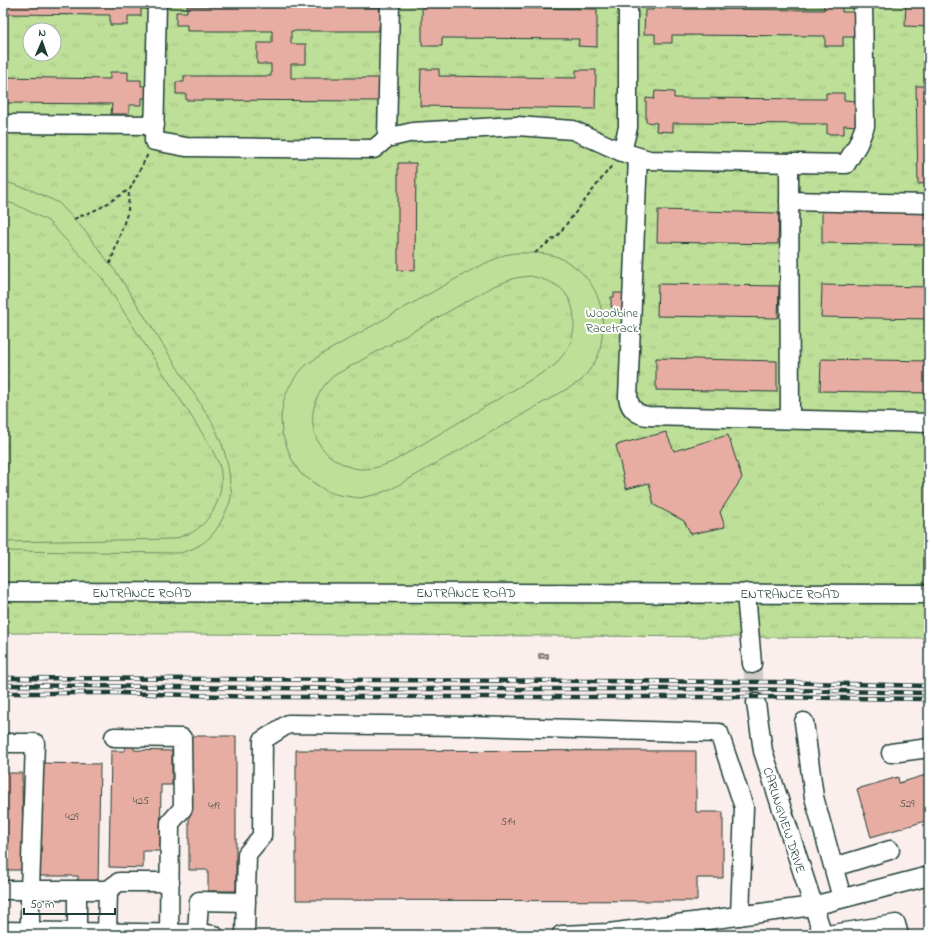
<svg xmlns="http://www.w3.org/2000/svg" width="932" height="938" viewBox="0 0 932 938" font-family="'Indie Flower',sans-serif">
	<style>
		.park { fill: url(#park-tufts); stroke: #6e8e66; fill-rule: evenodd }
		.garden { fill: #bedf98; stroke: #6e8e66; fill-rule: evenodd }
		.building { fill: #e7ada3; stroke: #1f3d34 }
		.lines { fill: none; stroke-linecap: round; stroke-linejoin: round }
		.minor-tunnel { stroke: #cecbc8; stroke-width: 18; stroke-dasharray: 18 9; stroke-linecap: butt }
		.minor-casing { stroke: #1f3d34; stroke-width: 21 }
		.path { stroke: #1f3d34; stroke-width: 2; stroke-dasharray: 4 3; stroke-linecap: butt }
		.minor { stroke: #fff; stroke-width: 18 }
		.rail-casing { stroke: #1f3d34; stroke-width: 4.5 }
		.rail { stroke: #fff; stroke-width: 3; stroke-dasharray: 9; stroke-linecap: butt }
		.labels { text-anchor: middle; stroke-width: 4; stroke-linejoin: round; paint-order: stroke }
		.number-label { font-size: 11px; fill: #515950 }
		.park-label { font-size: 13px; fill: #3f5d48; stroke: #fff }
		.street-label { font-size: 13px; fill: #1f3d34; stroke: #fff }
	</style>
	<defs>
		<pattern id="park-tufts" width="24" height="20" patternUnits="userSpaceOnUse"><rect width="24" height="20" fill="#bedf98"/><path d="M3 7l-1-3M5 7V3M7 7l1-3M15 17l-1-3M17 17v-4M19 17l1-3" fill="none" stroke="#a3c084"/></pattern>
	</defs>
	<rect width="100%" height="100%" fill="#faefed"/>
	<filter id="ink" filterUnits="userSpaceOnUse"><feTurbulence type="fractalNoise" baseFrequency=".025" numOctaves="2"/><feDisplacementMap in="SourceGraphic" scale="8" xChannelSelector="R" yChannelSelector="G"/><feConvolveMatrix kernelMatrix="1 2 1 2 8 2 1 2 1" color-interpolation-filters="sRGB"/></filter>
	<g filter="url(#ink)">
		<path class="park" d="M 3,3 L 929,3 L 929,638 L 3,633 ZM 30,30 L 54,30 L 54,54 L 30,54 Z"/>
		<g class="garden">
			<path d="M 3,181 L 31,190 L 59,203 L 85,231 L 119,276 L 212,422 C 222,442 229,461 230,484 C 231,488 232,492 231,496 C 231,501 228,506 226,511 C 216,534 206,546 180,553 L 3,551 L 3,542 L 174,539 C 179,537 186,535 191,533 C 214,521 227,489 219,464 C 217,458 213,453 211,447 L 102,278 L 48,221 L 17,205 L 3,201 Z"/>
			<path d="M 515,253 C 529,253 545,252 558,257 C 592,272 606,302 602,337 C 601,341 601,346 600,350 C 597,361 588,372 581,381 L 395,487 L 378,494 L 360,498 L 339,495 L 326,491 L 310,480 L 300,473 L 291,458 L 282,433 L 281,418 L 283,403 L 288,389 L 296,376 L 305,366 L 322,354 L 477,267 L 504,255 ZM 531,276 C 541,279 551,281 559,287 C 576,300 577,326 570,344 C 566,352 560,359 554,366 L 392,462 C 382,466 373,469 362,469 C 354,469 346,466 339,462 C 304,444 305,398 335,375 L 494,286 L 515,278 Z"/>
		</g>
		<g class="building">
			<path d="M 3,3 L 148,3 L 148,9 L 141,9 L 141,16 L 128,16 L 128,25 L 110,25 L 110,15 L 3,14 Z"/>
			<path d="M 653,3 L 673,3 L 673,9 L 824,10 L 824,4 L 842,5 L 842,12 L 856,12 L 856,37 L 843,37 L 843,46 L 825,46 L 825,36 L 672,35 L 672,43 L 655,43 L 655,34 L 644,34 L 645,10 L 653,10 Z"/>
			<path d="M 906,3 L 929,3 L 929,27 L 905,26 Z"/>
			<path d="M 187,6 L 380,7 L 379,12 L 386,12 L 386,26 L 379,26 L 379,31 L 291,31 L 291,44 L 306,44 L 306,64 L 291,64 L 291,78 L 381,78 L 379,101 L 186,100 L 186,94 L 176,94 L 176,82 L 184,82 L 184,76 L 271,76 L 271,64 L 257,64 L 257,43 L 272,43 L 272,31 L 187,31 L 187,25 L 176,25 L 176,12 L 187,12 Z"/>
			<path d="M 422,7 L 597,9 L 597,47 L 578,46 L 579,39 L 442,38 L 442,46 L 422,46 Z"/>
			<path d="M 421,69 L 439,69 L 439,76 L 576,78 L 576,70 L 596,70 L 595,109 L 420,106 Z"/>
			<path d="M 110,72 L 128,72 L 128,80 L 141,80 L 141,86 L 150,86 L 149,98 L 142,98 L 142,105 L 129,105 L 129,114 L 111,114 L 112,104 L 3,103 L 3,77 L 110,79 Z"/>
			<path d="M 916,86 L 929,86 L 929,183 L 918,184 Z"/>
			<path d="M 655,91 L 674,92 L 674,98 L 826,99 L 826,93 L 844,93 L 844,100 L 857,101 L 857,126 L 844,125 L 844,134 L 827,134 L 827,124 L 673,123 L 673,132 L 656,131 L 657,123 L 646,122 L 646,98 L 654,99 Z"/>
			<path d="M 398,163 L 416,163 L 415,271 L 398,270 Z"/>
			<path d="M 658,210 L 779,213 L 778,244 L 657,242 Z"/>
			<path d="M 822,211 L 929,213 L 929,245 L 822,243 Z"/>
			<path d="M 658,284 L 779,286 L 778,318 L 657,316 Z"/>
			<path d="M 822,285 L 929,287 L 929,319 L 821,317 Z"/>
			<path d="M 614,293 L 626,293 L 626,311 L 614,311 L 614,307 L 611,307 L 611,297 L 614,297 Z"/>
			<path d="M 656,358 L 777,361 L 777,392 L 656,390 Z"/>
			<path d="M 821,359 L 929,361 L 929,393 L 820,391 Z"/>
			<path d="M 666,432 L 674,451 L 728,435 L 742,478 L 720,512 L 725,527 L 691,534 L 684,521 L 654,505 L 649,483 L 626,489 L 616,445 Z"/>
			<rect x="539" y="654" width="9" height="4"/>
			<path d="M 189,736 L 236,736 L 236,891 L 208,891 L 208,870 L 189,870 Z"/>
			<path d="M 126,740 L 134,740 L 134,750 L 172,751 L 172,785 L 161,785 L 160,851 L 143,851 L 143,868 L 109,867 L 111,751 L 125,751 Z"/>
			<path d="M 296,750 L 696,751 L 696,812 L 723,812 L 723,878 L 697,878 L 697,901 L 296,900 Z"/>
			<path d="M 37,763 L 100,764 L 98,887 L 78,887 L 78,876 L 35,876 Z"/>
			<path d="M 3,773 L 22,773 L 23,870 L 3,870 Z"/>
			<path d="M 929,774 L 929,820 L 871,837 L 857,789 L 898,777 L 899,783 Z"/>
		</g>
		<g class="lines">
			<path class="minor-tunnel" d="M 752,664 L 756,703"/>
			<g class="minor-casing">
				<g id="minor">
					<path d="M 157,3 L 154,141 L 186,147 L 374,149 L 387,138 L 413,132 L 517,126 L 573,130 L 622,152 L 649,160 L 846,164 L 858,144 L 865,126 L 863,3"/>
					<path d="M 3,124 L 155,125"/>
					<path d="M 387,138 L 390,3"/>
					<path d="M 622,152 L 628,127 L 628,3"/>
					<path d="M 638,157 L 628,398 C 630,409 637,415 648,416 L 929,423"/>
					<path d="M 789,163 L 790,419"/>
					<path d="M 789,201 L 929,204"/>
					<path d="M 3,592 L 929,594"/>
					<path d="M 746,593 L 752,664"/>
					<path d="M 756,703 L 763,751 L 823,935"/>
					<path d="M 804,722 L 814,797 L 842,898"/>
					<path d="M 114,737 L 182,738 L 183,808 L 170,823 L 169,933"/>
					<path d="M 3,743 L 35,743 L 30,890 L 30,932"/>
					<path d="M 891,753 L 929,748"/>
					<path d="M 834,867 L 890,850"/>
					<path d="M 3,890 L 108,890 L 119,882 L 170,882"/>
					<path d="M 3,931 L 205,934 L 214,935"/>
					<path d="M 77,932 L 77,890"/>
					<path d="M 107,933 L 108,890"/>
					<path d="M 197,934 L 199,901 L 246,902"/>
					<path d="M 245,935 L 247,854 L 262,836 L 263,740 L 288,724 L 472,726 L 719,733 L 744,807 L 740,916"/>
					<path d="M 561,935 L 609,933 L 813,906 L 929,876"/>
					<path d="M 827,935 L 896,924 L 899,935"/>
				</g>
			</g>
			<g class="path">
				<path d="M 74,219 L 100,208 L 130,189 L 148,154"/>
				<path d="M 535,253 L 558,235 L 613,164"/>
				<path d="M 110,264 L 128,211 L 129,190"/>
			</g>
			<use href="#minor" class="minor"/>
			<g class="rail-casing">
				<g id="rail">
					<path d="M 3,678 L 772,682 L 929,686"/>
					<path d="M 3,685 L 360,689 L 746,689 L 929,693"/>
					<path d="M 3,693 L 119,693 L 259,697 L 747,697 L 929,699"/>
				</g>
			</g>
			<use href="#rail" class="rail"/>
		</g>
	</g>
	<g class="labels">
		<g class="number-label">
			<text x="141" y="804">425</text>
			<text x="907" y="807">529</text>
			<text x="214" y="809">419</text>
			<text x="72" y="820">429</text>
			<text x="508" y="825">514</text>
		</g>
		<g class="park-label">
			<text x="612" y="317">Woodbine<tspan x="612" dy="15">Racetrack</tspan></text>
		</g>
		<g class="street-label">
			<text x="142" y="597">ENTRANCE ROAD</text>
			<text x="466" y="597">ENTRANCE ROAD</text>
			<text x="790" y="598">ENTRANCE ROAD</text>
			<text transform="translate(785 820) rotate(72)" y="5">CARLINGVIEW DRIVE</text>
		</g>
	</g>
	<rect width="932" height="938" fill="none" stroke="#fff" stroke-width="16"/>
	<rect x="8" y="8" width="916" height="922" fill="none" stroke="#1f3d34" stroke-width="1.5" filter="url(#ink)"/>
	<g transform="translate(42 42) rotate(2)"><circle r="19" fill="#ffffff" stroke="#a5b1ae"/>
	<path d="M0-3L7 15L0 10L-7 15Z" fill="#1f3d34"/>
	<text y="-6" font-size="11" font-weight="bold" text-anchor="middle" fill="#1f3d34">N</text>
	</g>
	<path d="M24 908v6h91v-6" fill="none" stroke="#1f3d34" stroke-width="2"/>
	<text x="30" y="908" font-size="12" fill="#1f3d34" stroke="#ffffff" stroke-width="3" paint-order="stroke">50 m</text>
</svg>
